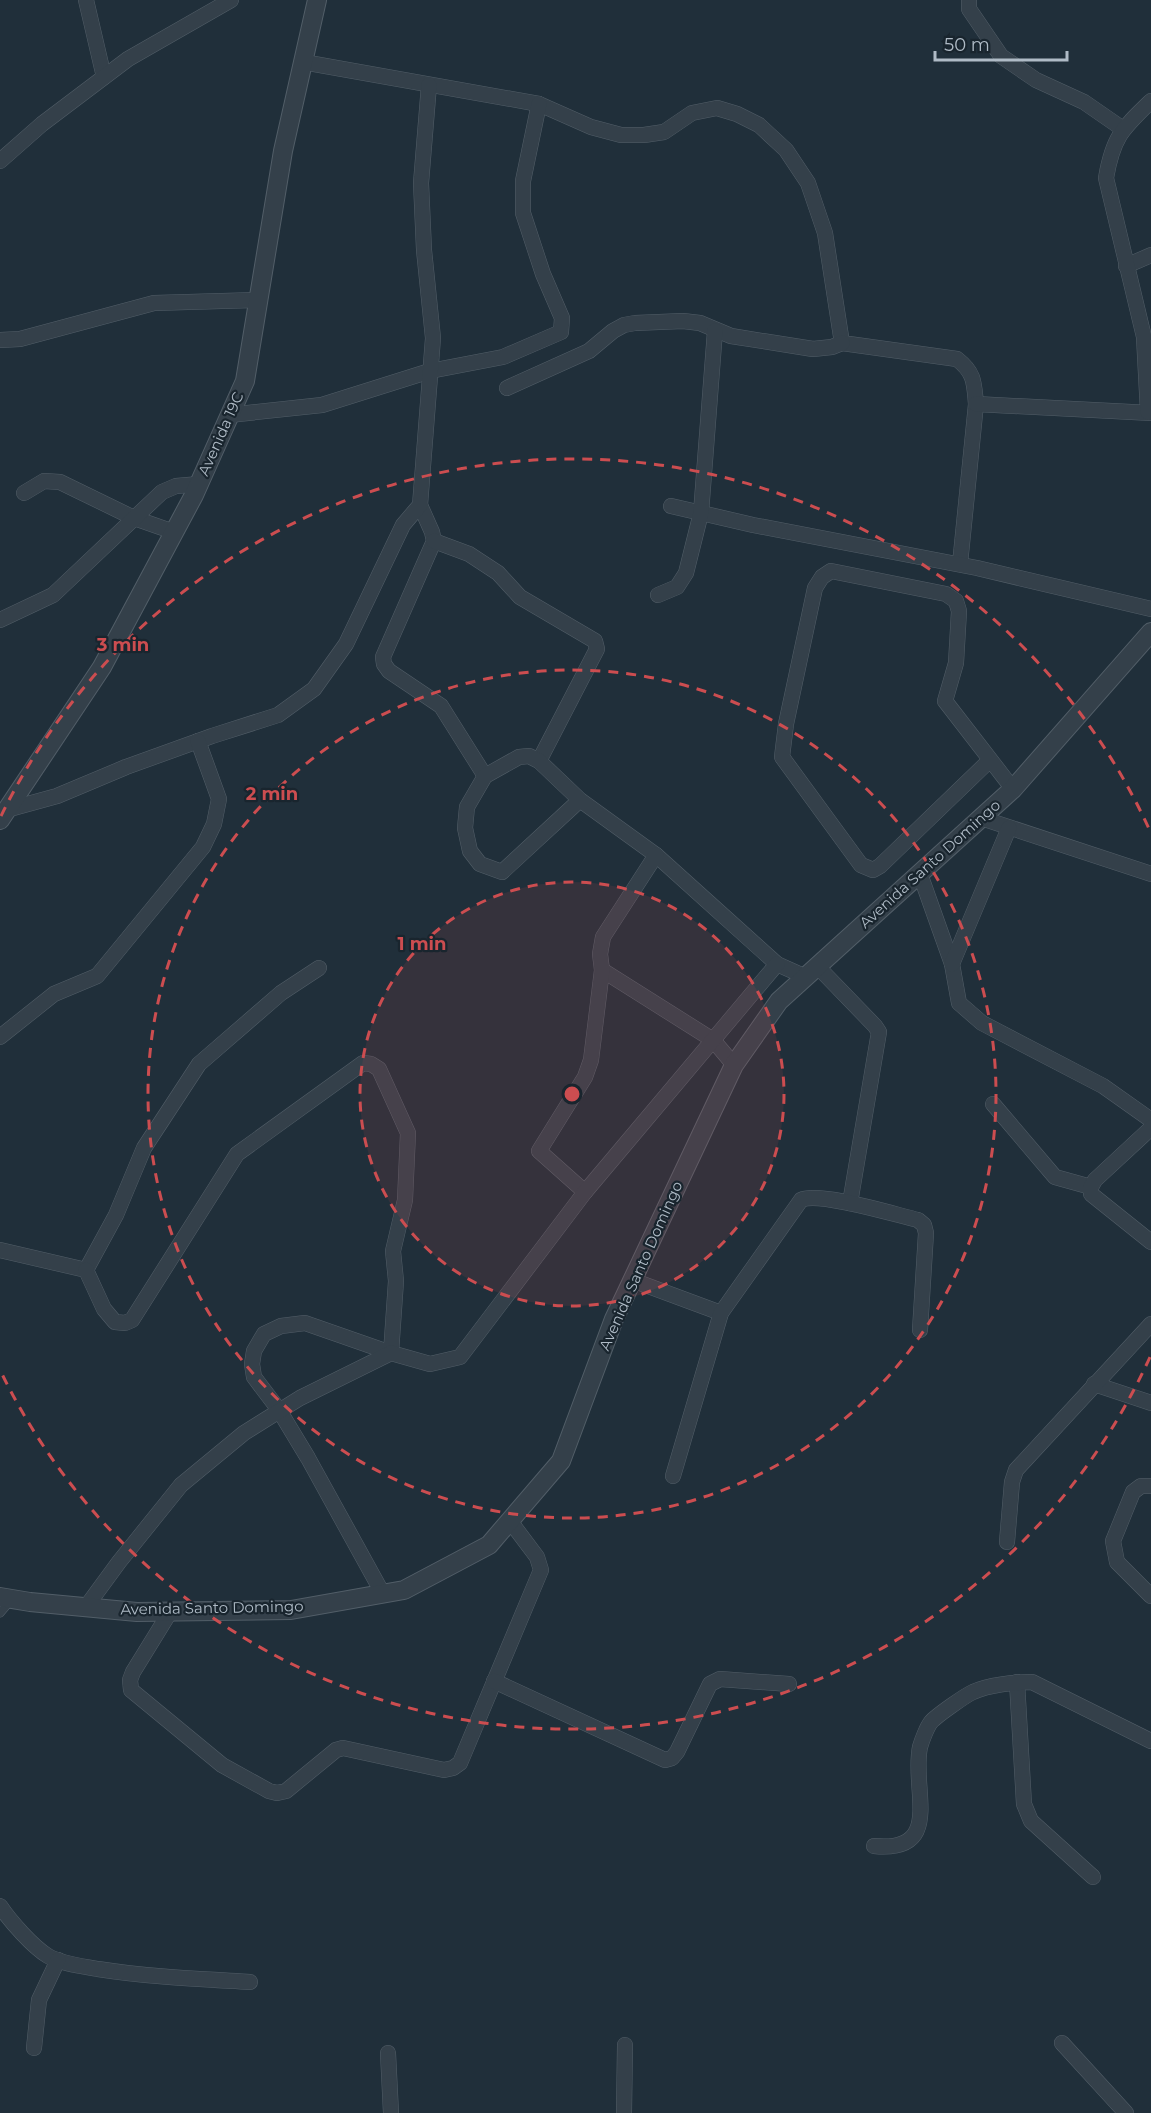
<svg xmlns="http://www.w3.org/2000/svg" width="1151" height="2113" viewBox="0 0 1151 2113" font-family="Montserrat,sans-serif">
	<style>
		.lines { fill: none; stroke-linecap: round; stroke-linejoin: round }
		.service-casing { stroke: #525e68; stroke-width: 9 }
		.minor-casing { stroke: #525e68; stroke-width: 16 }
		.tertiary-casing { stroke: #525e68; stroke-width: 20 }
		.service { stroke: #34404a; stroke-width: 8 }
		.minor { stroke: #34404a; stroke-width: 15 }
		.tertiary { stroke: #34404a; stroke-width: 18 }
		.ring { fill: none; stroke: #cc4d50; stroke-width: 3; stroke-dasharray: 10 8 }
		.labels { text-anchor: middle; stroke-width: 4.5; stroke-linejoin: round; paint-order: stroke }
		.street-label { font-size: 15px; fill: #afbbc6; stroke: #19252e }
		.centre { fill: #cc4d50; stroke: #19252e; stroke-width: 3 }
		.ring-label { font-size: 18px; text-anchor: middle; font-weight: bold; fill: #cc4d50; stroke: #19252e; stroke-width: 4.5; stroke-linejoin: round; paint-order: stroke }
	</style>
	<rect width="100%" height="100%" fill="#202f3a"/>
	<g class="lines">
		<g class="service-casing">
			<path id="service" d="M 0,1613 L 11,1600"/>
		</g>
		<g class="minor-casing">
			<g id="minor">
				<path d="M 86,0 L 104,77"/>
				<path d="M 969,0 L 969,9 L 1001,56 L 1036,80 L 1084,102 L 1123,129"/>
				<path d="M 303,62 L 539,104 L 591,127 L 621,135 L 644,135 L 664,132 L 692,113 L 717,108 L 737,114 L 759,125 L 786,150 L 808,183 L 825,233 L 842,343 L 957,359 C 975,373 974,383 976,404 L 960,564"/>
				<path d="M 0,161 L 42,124 L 128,59 L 231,0"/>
				<path d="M 1126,266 L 1151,255"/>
				<path d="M 0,340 L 20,339 L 154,303 L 259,300"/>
				<path d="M 507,388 L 589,351 L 613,331 L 624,325 L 635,323 L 683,321 L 700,323 L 731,336 L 813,349 L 832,347 L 842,343"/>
				<path d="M 976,404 L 1151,413"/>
				<path d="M 1148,412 L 1144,337 L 1106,178 C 1113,137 1122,129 1151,101"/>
				<path d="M 229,415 L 322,405 L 430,371 L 503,357 L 561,332 L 562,318 L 543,274 L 523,213 L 523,181 L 539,104"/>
				<path d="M 24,493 L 44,481 L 60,482 L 134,518 L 174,532"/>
				<path d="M 420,505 L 432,532 L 434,541 L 383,657 L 384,664 L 389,671 L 441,706 L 485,776"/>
				<path d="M 671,506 L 753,525 L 977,568 L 1151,609"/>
				<path d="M 434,541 L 469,554 L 498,573 L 520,597 L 595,641 L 597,649 L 539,761"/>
				<path d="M 658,595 L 677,587 L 686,573 L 701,513 L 715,331"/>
				<path d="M 0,620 L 53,595 L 162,492 L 176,486 L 199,484"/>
				<path d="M 990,760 L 880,866 L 873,870 L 861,865 L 782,757 L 786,724 L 815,588 L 822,577 L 831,571 L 946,594 L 956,601 L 959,611 L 956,663 L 945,701 L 1013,789"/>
				<path d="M 580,800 L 502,872 L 480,864 L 470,851 L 465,828 L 467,807 L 485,776 L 519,757 L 529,756 L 539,761 L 580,800 L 656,855 L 777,964 L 806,977"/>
				<path d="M 6,810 L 57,796 L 126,767 L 212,736 L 278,715 L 314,689 L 346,644 L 403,525 L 420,505 L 433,338 L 424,250 L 421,183 L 429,85"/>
				<path d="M 981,818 L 1151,874"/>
				<path d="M 920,874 L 952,964 L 959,1003 L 982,1023 L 1103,1086 L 1151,1120"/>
				<path d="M 952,964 L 1009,828"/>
				<path d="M 817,966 L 875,1026 L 879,1032 L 850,1203"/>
				<path d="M 602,970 L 713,1040 L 734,1065"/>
				<path d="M 0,1037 L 54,994 L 97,976 L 203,847 L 214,824 L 219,799 L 198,741"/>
				<path d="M 993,1104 L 1055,1177 L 1091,1187"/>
				<path d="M 1151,1128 L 1095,1180 L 1091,1187 L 1091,1194 L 1151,1242"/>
				<path d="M 585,1192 L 539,1151 L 585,1077 L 591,1060 L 602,970 L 600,954 L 603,937 L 656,855"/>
				<path d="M 0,1250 L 86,1270 L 116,1215 L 144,1148 L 199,1064 L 281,993 L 319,968"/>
				<path d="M 86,1270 L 104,1309 L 115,1322 L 125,1323 L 132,1320 L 237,1154 L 363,1063 L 371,1064 L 379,1069 L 408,1133 L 405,1200 L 393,1251 L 396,1281 L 391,1353 L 305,1323 L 281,1326 L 264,1334 L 254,1351 L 252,1364 L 254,1377 L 279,1410 L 308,1458 L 383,1594"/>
				<path d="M 632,1280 L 721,1313"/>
				<path d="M 1094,1384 L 1151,1403"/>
				<path d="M 673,1476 L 721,1313 L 801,1200 C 819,1191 896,1215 918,1220 L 924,1225 L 926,1233 L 920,1330"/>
				<path d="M 1151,1486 L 1141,1486 L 1133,1492 L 1113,1541 L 1117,1562 L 1151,1596"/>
				<path d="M 1007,1542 L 1012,1482 L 1016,1470 L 1151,1324"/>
				<path d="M 86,1607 L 119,1562 L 181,1485 L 244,1433 L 300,1398 L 391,1353 L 430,1364 L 460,1357 L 585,1192 L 777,964"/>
				<path d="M 170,1612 L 133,1672 L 130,1680 L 131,1690 L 222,1765 L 269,1791 L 277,1793 L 286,1791 L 336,1750 L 343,1748 L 444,1770 L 453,1768 L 460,1763 L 541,1570 L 537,1557 L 510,1521"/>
				<path d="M 494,1681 L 665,1760 L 672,1758 L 677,1752 L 710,1684 L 720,1679 L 789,1684"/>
				<path d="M 1017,1682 L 1024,1804 L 1031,1821 L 1093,1877"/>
				<path d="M 874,1846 C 945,1853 911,1789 920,1747 C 922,1740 927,1727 931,1722 C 936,1716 966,1695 973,1692 C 988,1685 1015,1682 1032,1682 L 1151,1741"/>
				<path d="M 0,1906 C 10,1921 33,1947 48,1956 C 62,1964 82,1966 98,1969 C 149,1977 199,1979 250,1982"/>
				<path d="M 1062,2043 L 1126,2113"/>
				<path d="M 34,2048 L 39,2000 L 58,1960"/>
				<path d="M 388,2053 L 391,2113"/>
				<path d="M 624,2113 L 625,2045"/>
			</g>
		</g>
		<g class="tertiary-casing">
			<g id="tertiary">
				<path d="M 0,820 L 102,667 L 194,495 L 245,381 L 283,151 L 317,0"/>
				<path d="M 0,1597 L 30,1602 L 137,1612 L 291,1610 L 404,1590 L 489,1545 L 561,1461 L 614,1319 L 734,1065 L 779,1001 L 1013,789 L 1151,632"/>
			</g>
		</g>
		<use href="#service" class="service"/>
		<use href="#minor" class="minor"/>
		<use href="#tertiary" class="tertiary"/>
	</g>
	<circle cx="572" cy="1094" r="212" fill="#cc4d50" fill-opacity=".12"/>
	<g class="ring">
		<circle cx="572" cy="1094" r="212"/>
		<circle cx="572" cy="1094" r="424"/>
		<path d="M1150 1357A635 635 0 0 1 1 1372M1 816A635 635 0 0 1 1150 831"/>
	</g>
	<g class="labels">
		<g class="street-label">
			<text transform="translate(221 434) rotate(-66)" y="5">Avenida 19C</text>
			<text transform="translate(930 864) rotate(-42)" y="5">Avenida Santo Domingo</text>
			<text transform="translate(641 1266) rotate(-66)" y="5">Avenida Santo Domingo</text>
			<text transform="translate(212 1608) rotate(-1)" y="5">Avenida Santo Domingo</text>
		</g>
	</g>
	<circle cx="572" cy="1094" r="9" class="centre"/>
	<g class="ring-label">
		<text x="123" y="651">3 min</text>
		<text x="272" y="800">2 min</text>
		<text x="422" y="950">1 min</text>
	</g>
	<path d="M935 51v9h132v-9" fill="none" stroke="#afbbc6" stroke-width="3"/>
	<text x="944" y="51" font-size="18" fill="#afbbc6" stroke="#19252e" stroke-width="4.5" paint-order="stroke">50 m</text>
</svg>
